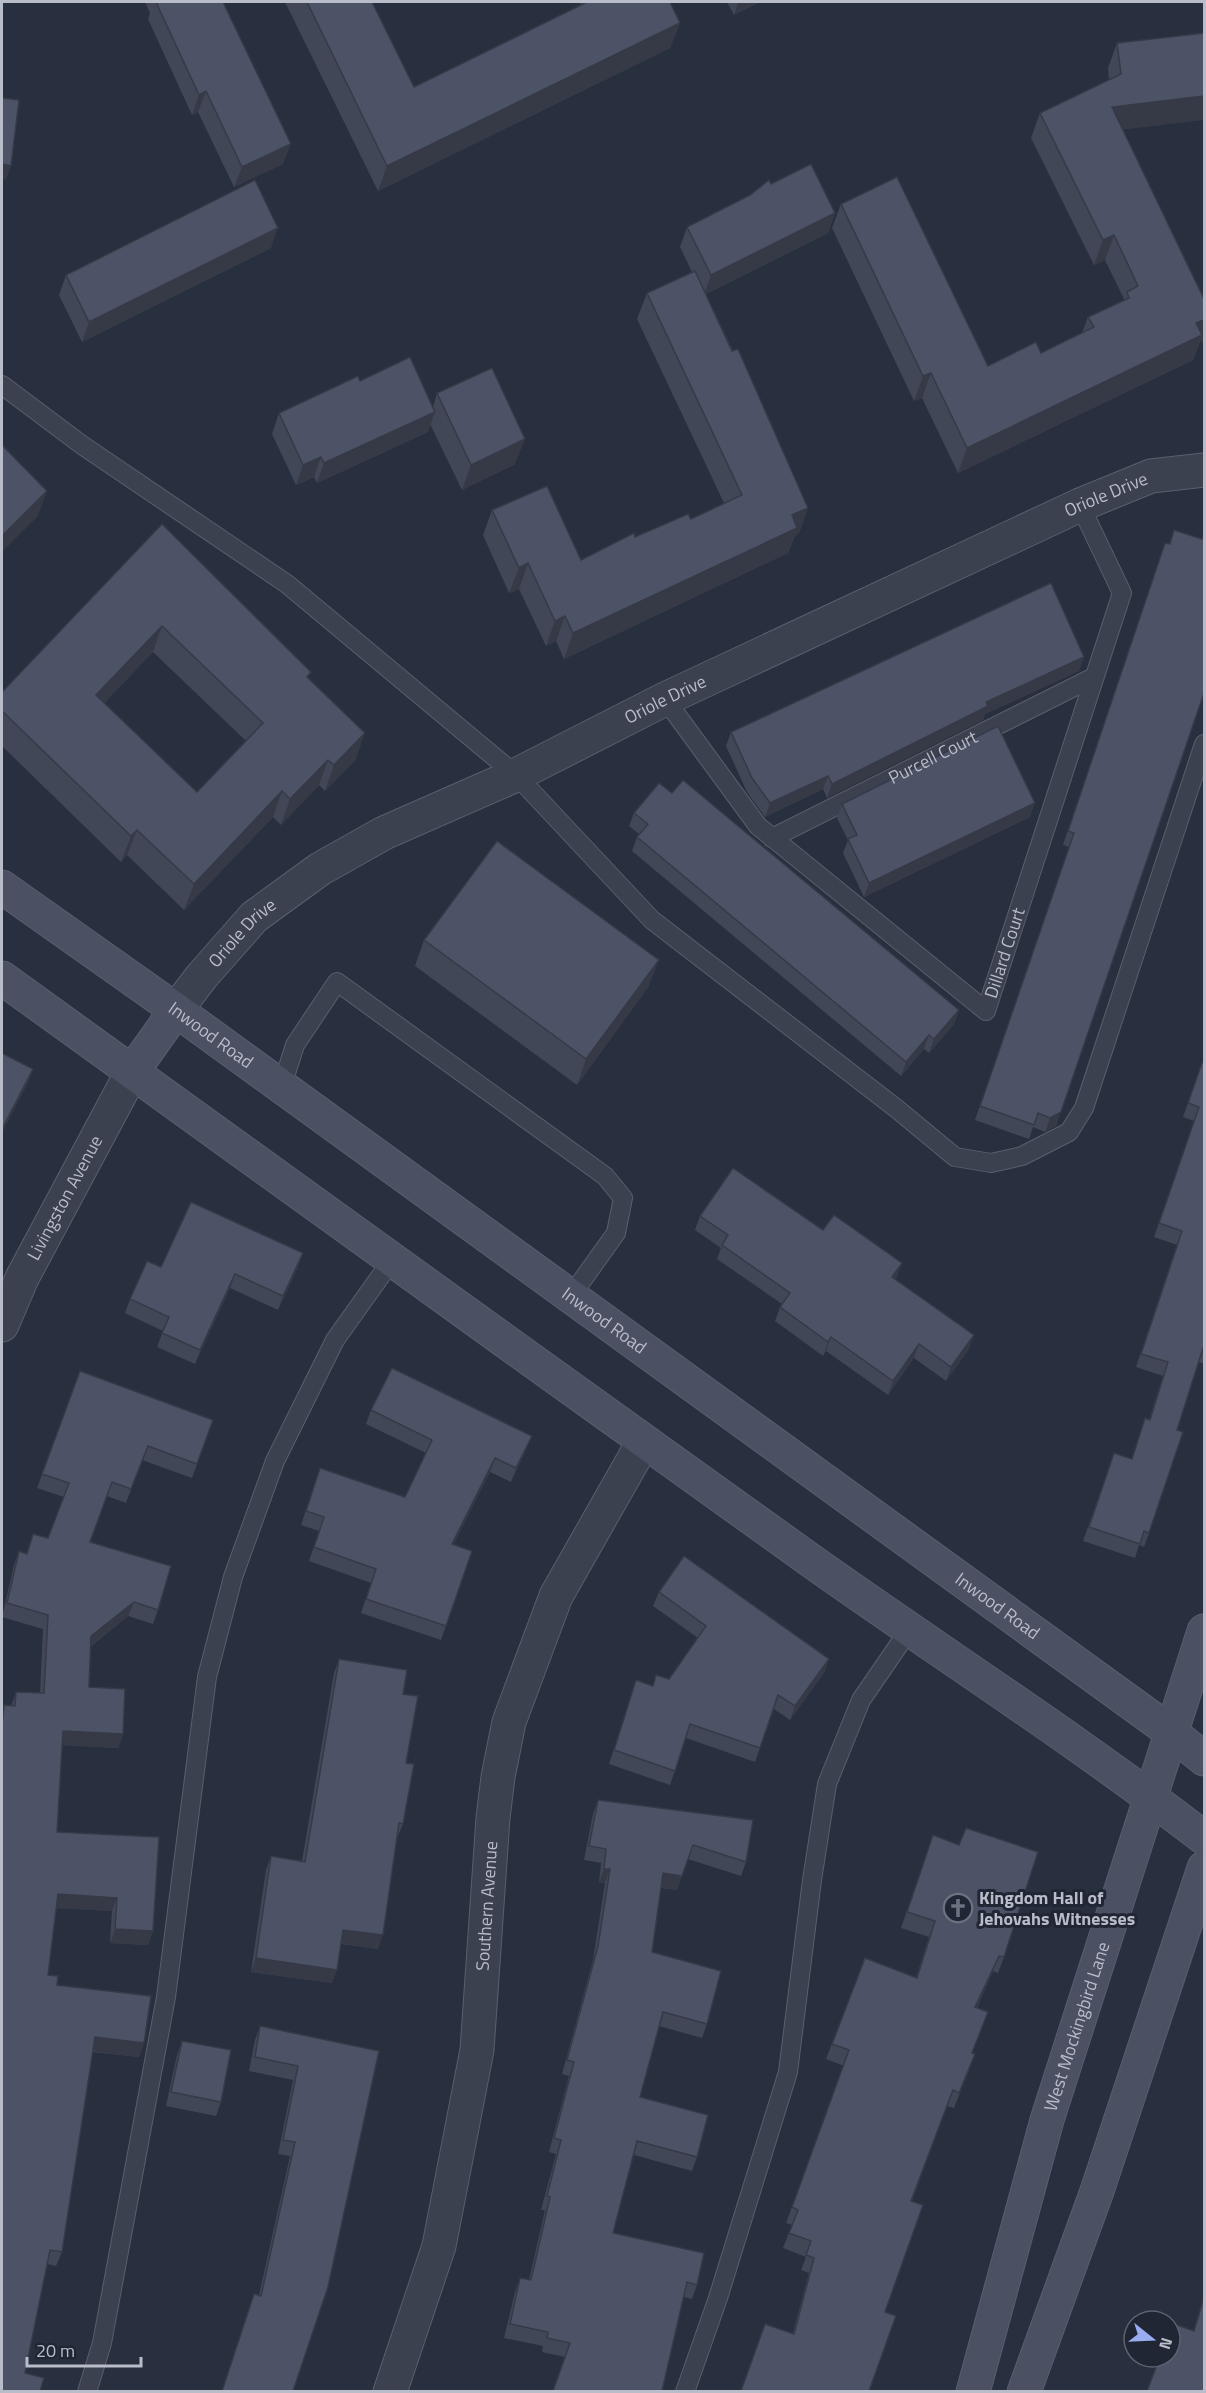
<svg xmlns="http://www.w3.org/2000/svg" width="1206" height="2393" viewBox="0 0 1206 2393" font-family="'Titillium Web',sans-serif">
	<style>
		.lines { fill: none; stroke-linecap: round; stroke-linejoin: round }
		.service-casing { stroke: #5a5f6d; stroke-width: 20 }
		.minor-casing { stroke: #5a5f6d; stroke-width: 35 }
		.secondary-casing { stroke: #5a5f6d; stroke-width: 35 }
		.service { stroke: #3c414f; stroke-width: 18 }
		.minor { stroke: #3c414f; stroke-width: 33 }
		.secondary { stroke: #4b5062; stroke-width: 33 }
		.wall { fill: #424758; fill-rule: evenodd }
		.shaded-wall { fill: #363a47 }
		.building { fill: #4d5366; stroke: #363a47; stroke-width: 1.5; fill-rule: evenodd }
		.labels { text-anchor: middle; stroke-width: 6; stroke-linejoin: round; paint-order: stroke }
		.street-label { font-size: 18px; fill: #b9bdca; stroke: #212634 }
		.poi-label { font-size: 18px; font-weight: bold; fill: #b9bdca; stroke: #212634; text-anchor: start }
	</style>
	<rect width="100%" height="100%" fill="#282f3f"/>
	<g class="lines">
		<g class="service-casing">
			<g id="service">
				<path d="M 2,385 L 82,445 L 287,584 L 516,775 L 652,920 L 897,1109 L 955,1157 L 991,1163 L 1022,1156 L 1069,1132 L 1084,1108 L 1204,744"/>
				<path id="s1" d="M 665,699 L 758,826 L 986,1011 L 1122,593 L 1080,505"/>
				<path id="s2" d="M 772,838 L 1094,677"/>
				<path d="M 282,1086 L 295,1045 L 337,982 L 605,1176 L 623,1198 L 616,1233 L 571,1296"/>
				<path d="M 87,2392 L 102,2343 L 166,1997 L 207,1677 L 233,1577 L 275,1461 L 335,1340 L 392,1260"/>
				<path d="M 685,2392 L 718,2298 L 788,2072 L 812,1880 L 827,1784 L 861,1700 L 909,1630"/>
			</g>
		</g>
		<g class="minor-casing">
			<g id="minor">
				<path id="s3" d="M 176,1010 L 202,976 L 254,917 L 320,869 L 384,833 L 516,775 L 665,699 L 1080,505 L 1151,476 L 1204,470"/>
				<path id="s4" d="M 2,1325 L 22,1278 L 132,1072"/>
				<path id="s5" d="M 390,2392 L 439,2246 L 477,2050 L 493,1818 L 498,1777 L 509,1722 L 556,1596 L 644,1441"/>
			</g>
		</g>
		<g class="secondary-casing">
			<g id="secondary">
				<path id="s6" d="M 2,887 L 176,1010 L 1171,1732 L 1204,1759"/>
				<path d="M 2,978 C 271,1172 540,1367 810,1560 C 941,1653 1077,1740 1204,1838"/>
				<path d="M 132,1072 L 176,1010"/>
				<path id="s7" d="M 973,2392 L 1047,2120 L 1204,1631"/>
				<path d="M 1024,2392 L 1097,2191 L 1204,1868"/>
			</g>
		</g>
		<use href="#service" class="service"/>
		<use href="#minor" class="minor"/>
		<use href="#secondary" class="secondary"/>
	</g>
	<g class="wall">
		<path d="M 145,2 L 223,2 L 283,164 L 234,187 L 198,112 L 192,115 L 148,19 L 150,13 Z"/>
		<path d="M 285,2 L 372,2 L 414,87 L 581,5 L 580,2 L 670,2 L 680,23 L 670,48 L 378,191 Z"/>
		<path d="M 727,2 L 760,2 L 734,15 Z"/>
		<path d="M 1204,33 L 1123,129 L 1204,341 L 1200,342 L 1193,360 L 958,473 L 922,398 L 914,401 L 832,228 L 841,204 L 988,366 L 1041,353 L 1082,333 L 1088,317 L 1123,301 L 1124,299 L 1105,260 L 1094,265 L 1031,138 L 1040,113 L 1109,80 L 1108,68 L 1117,43 Z"/>
		<path d="M 771,184 L 835,213 L 828,233 L 706,294 L 808,508 L 799,533 L 795,536 L 788,553 L 564,659 L 556,641 L 546,646 L 519,589 L 509,593 L 483,535 L 492,510 L 581,560 L 635,537 L 691,519 L 724,503 L 637,319 L 647,293 L 692,272 L 680,247 L 687,227 Z"/>
		<path d="M 271,248 L 82,342 L 59,295 L 66,275 Z"/>
		<path d="M 360,381 L 433,407 L 437,393 L 515,464 L 462,490 L 430,424 L 428,432 L 317,483 L 314,477 L 296,485 L 272,434 L 279,413 Z"/>
		<path d="M 162,524 L 309,679 L 356,759 L 325,791 L 319,785 L 281,825 L 273,817 L 184,910 L 127,855 L 121,862 L 2,746 L 2,692 ZM 153,652 L 246,741 L 197,792 L 104,703 Z"/>
		<path d="M 1174,530 L 1056,1126 L 1045,1132 L 1033,1127 L 1029,1139 L 975,1120 L 1069,847 L 1063,845 L 1160,557 L 1169,544 Z"/>
		<path d="M 1084,657 L 1079,671 L 985,714 L 983,720 L 827,798 L 823,789 L 765,817 L 747,792 L 726,746 L 731,732 Z"/>
		<path d="M 842,804 L 1030,817 L 864,897 L 843,853 L 848,840 L 837,818 Z"/>
		<path d="M 634,813 L 959,1010 L 954,1024 L 929,1053 L 924,1049 L 901,1076 L 632,851 L 637,837 L 639,834 L 629,826 Z"/>
		<path d="M 424,940 L 649,986 L 577,1085 L 415,966 Z"/>
		<path d="M 1204,1061 L 1204,1364 L 1199,1362 L 1177,1430 L 1149,1533 L 1144,1547 L 1139,1545 L 1135,1558 L 1083,1541 L 1114,1453 L 1131,1459 L 1149,1420 L 1163,1376 L 1136,1367 L 1177,1245 L 1154,1237 L 1194,1121 L 1183,1117 L 1202,1063 L 1204,1063 Z"/>
		<path d="M 700,1216 L 823,1230 L 902,1263 L 895,1279 L 969,1349 L 946,1381 L 914,1358 L 888,1395 L 826,1351 L 823,1356 L 775,1321 L 780,1307 L 782,1304 L 717,1259 L 721,1248 L 695,1230 Z"/>
		<path d="M 161,1267 L 298,1267 L 278,1310 L 230,1288 L 195,1364 L 157,1347 L 163,1331 L 125,1313 L 130,1299 Z"/>
		<path d="M 80,1371 L 213,1420 L 192,1478 L 142,1460 L 126,1503 L 107,1496 L 90,1542 L 158,1610 L 153,1624 L 128,1616 L 91,1646 L 89,1687 L 123,1734 L 118,1748 L 62,1745 L 57,1832 L 153,1931 L 148,1945 L 110,1943 L 112,1911 L 56,1908 L 48,1975 L 57,1985 L 144,2043 L 139,2057 L 93,2052 L 62,2252 L 56,2266 L 47,2264 L 25,2373 L 2,2391 L 2,1711 L 4,1705 L 11,1706 L 16,1692 L 40,1693 L 43,1629 L 2,1617 L 14,1565 L 19,1551 L 26,1554 L 33,1534 L 48,1538 L 64,1497 L 37,1488 Z"/>
		<path d="M 371,1410 L 526,1450 L 511,1482 L 490,1472 L 453,1545 L 472,1551 L 441,1640 L 361,1613 L 371,1583 L 309,1561 L 319,1531 L 301,1525 L 320,1468 L 405,1497 L 426,1453 L 366,1424 Z"/>
		<path d="M 659,1592 L 829,1659 L 824,1673 L 790,1720 L 774,1709 L 755,1762 L 686,1738 L 670,1785 L 609,1764 L 636,1680 L 652,1686 L 669,1679 L 698,1638 L 653,1606 Z"/>
		<path d="M 339,1659 L 403,1694 L 406,1763 L 403,1824 L 397,1838 L 378,1949 L 341,1944 L 332,1983 L 251,1972 L 266,1870 L 271,1856 L 302,1861 L 334,1673 Z"/>
		<path d="M 598,1800 L 746,1862 L 741,1876 L 688,1859 L 677,1890 L 661,1888 L 652,1952 L 707,2024 L 702,2038 L 659,2026 L 640,2097 L 697,2157 L 692,2171 L 634,2155 L 613,2233 L 697,2285 L 692,2299 L 684,2297 L 565,2357 L 542,2352 L 543,2346 L 504,2338 L 515,2292 L 520,2278 L 529,2280 L 545,2210 L 541,2210 L 556,2154 L 549,2152 L 569,2076 L 562,2074 L 593,1960 L 605,1883 L 599,1883 L 601,1863 L 584,1860 L 593,1814 Z"/>
		<path d="M 933,1835 L 1004,1957 L 998,1973 L 993,1971 L 977,2008 L 972,2053 L 969,2070 L 954,2108 L 947,2106 L 912,2201 L 885,2312 L 869,2391 L 793,2333 L 809,2273 L 801,2270 L 806,2257 L 783,2248 L 792,2225 L 786,2223 L 844,2066 L 826,2059 L 865,1958 L 916,1978 L 929,1937 L 901,1928 Z"/>
		<path d="M 260,2026 L 379,2051 L 293,2391 L 222,2391 L 254,2294 L 259,2295 L 290,2156 L 278,2154 L 293,2080 L 249,2071 L 255,2040 Z"/>
		<path d="M 182,2041 L 221,2102 L 216,2116 L 166,2106 L 177,2055 Z"/>
		<path d="M 1204,2296 L 1204,2391 L 1194,2331 Z"/>
	</g>
	<g class="shaded-wall">
		<path d="M 738,2 L 760,2 L 734,15 Z"/>
		<path d="M 680,23 L 670,48 L 378,191 L 387,166 Z"/>
		<path d="M 206,91 L 198,112 L 192,115 L 199,95 Z"/>
		<path d="M 1204,96 L 1204,120 L 1103,132 L 1112,107 Z"/>
		<path d="M 291,144 L 283,164 L 234,187 L 242,167 Z"/>
		<path d="M 2,164 L 11,166 L 6,180 L 2,179 Z"/>
		<path d="M 835,213 L 828,233 L 704,295 L 711,275 Z"/>
		<path d="M 278,228 L 271,248 L 82,342 L 89,322 Z"/>
		<path d="M 1114,235 L 1105,260 L 1094,265 L 1103,240 Z"/>
		<path d="M 1204,320 L 1204,341 L 1200,342 L 1193,360 L 958,473 L 967,448 Z"/>
		<path d="M 931,373 L 922,398 L 914,401 L 923,376 Z"/>
		<path d="M 435,412 L 428,432 L 317,483 L 324,463 Z"/>
		<path d="M 525,439 L 515,464 L 462,490 L 471,465 Z"/>
		<path d="M 321,457 L 314,477 L 296,485 L 303,465 Z"/>
		<path d="M 47,491 L 38,516 L 2,552 L 2,536 Z"/>
		<path d="M 808,508 L 799,533 L 795,536 L 788,553 L 564,659 L 573,633 L 792,515 Z"/>
		<path d="M 528,563 L 519,589 L 509,593 L 519,568 Z"/>
		<path d="M 565,616 L 556,641 L 546,646 L 555,621 Z"/>
		<path d="M 162,626 L 153,652 L 87,721 L 96,695 Z"/>
		<path d="M 1084,657 L 1079,671 L 985,714 L 983,720 L 827,798 L 832,784 L 986,702 Z"/>
		<path d="M 365,733 L 356,759 L 325,791 L 334,765 Z"/>
		<path d="M 328,760 L 319,785 L 281,825 L 290,799 Z"/>
		<path d="M 828,776 L 823,789 L 765,817 L 770,803 Z"/>
		<path d="M 282,791 L 273,817 L 184,910 L 194,884 Z"/>
		<path d="M 1035,803 L 1030,817 L 864,897 L 869,883 Z"/>
		<path d="M 137,830 L 127,855 L 121,862 L 131,836 Z"/>
		<path d="M 659,960 L 649,986 L 577,1085 L 586,1059 Z"/>
		<path d="M 959,1010 L 954,1024 L 929,1053 L 934,1039 Z"/>
		<path d="M 929,1035 L 924,1049 L 901,1076 L 906,1062 Z"/>
		<path d="M 33,1069 L 28,1083 L 2,1133 L 2,1129 Z"/>
		<path d="M 1061,1112 L 1056,1126 L 1045,1132 L 1050,1118 Z"/>
		<path d="M 303,1253 L 298,1267 L 278,1310 L 283,1296 Z"/>
		<path d="M 902,1263 L 897,1277 L 887,1291 L 892,1277 Z"/>
		<path d="M 235,1274 L 230,1288 L 195,1364 L 200,1350 Z"/>
		<path d="M 974,1335 L 969,1349 L 946,1381 L 951,1367 Z"/>
		<path d="M 831,1337 L 826,1351 L 823,1356 L 828,1342 Z"/>
		<path d="M 919,1344 L 914,1358 L 888,1395 L 893,1381 Z"/>
		<path d="M 532,1436 L 526,1450 L 511,1482 L 516,1468 Z"/>
		<path d="M 495,1458 L 490,1472 L 447,1558 L 452,1544 Z"/>
		<path d="M 134,1602 L 128,1616 L 86,1649 L 91,1636 Z"/>
		<path d="M 829,1659 L 824,1673 L 790,1720 L 795,1706 Z"/>
		<path d="M 63,1731 L 123,1734 L 118,1748 L 58,1745 Z"/>
		<path d="M 604,1869 L 610,1869 L 605,1883 L 599,1883 Z"/>
		<path d="M 663,1873 L 682,1876 L 677,1890 L 657,1887 Z"/>
		<path d="M 58,1894 L 117,1898 L 112,1911 L 53,1908 Z"/>
		<path d="M 115,1929 L 153,1931 L 148,1945 L 110,1943 Z"/>
		<path d="M 343,1930 L 383,1935 L 378,1949 L 338,1943 Z"/>
		<path d="M 999,1956 L 993,1971 L 970,2023 L 975,2007 Z"/>
		<path d="M 256,1958 L 337,1970 L 332,1983 L 251,1972 Z"/>
		<path d="M 95,2037 L 144,2043 L 139,2057 L 90,2051 Z"/>
	</g>
	<g class="building">
		<path d="M 156,2 L 223,2 L 291,144 L 242,167 L 206,91 L 199,95 Z"/>
		<path d="M 307,2 L 372,2 L 414,87 L 587,2 L 670,2 L 680,23 L 387,166 Z"/>
		<path d="M 1204,33 L 1204,96 L 1112,107 L 1204,299 L 1204,320 L 1196,323 L 1202,335 L 967,448 L 931,373 L 923,376 L 841,204 L 897,177 L 988,366 L 1036,342 L 1041,353 L 1094,327 L 1088,317 L 1129,298 L 1127,292 L 1138,286 L 1114,235 L 1103,240 L 1040,113 L 1121,74 L 1117,43 Z"/>
		<path d="M 2,98 L 19,100 L 11,166 L 2,164 Z"/>
		<path d="M 811,164 L 835,213 L 711,275 L 687,227 L 750,195 L 769,180 L 771,184 Z"/>
		<path d="M 255,180 L 278,228 L 89,322 L 66,275 Z"/>
		<path d="M 695,271 L 732,351 L 738,349 L 808,508 L 792,515 L 797,528 L 573,633 L 565,616 L 555,621 L 528,563 L 519,568 L 492,510 L 547,486 L 581,560 L 634,533 L 635,537 L 688,514 L 691,519 L 742,495 L 647,293 Z"/>
		<path d="M 410,357 L 435,412 L 324,463 L 321,457 L 303,465 L 279,413 L 358,376 L 360,381 Z"/>
		<path d="M 492,368 L 525,439 L 471,465 L 437,393 Z"/>
		<path d="M 2,445 L 47,491 L 2,536 Z"/>
		<path d="M 162,524 L 311,672 L 307,677 L 365,733 L 334,765 L 328,760 L 290,799 L 282,791 L 194,884 L 137,830 L 131,836 L 2,711 L 2,692 ZM 162,626 L 263,723 L 197,792 L 96,695 Z"/>
		<path d="M 1174,530 L 1202,539 L 1204,534 L 1204,693 L 1061,1112 L 1050,1118 L 1038,1113 L 1034,1125 L 980,1106 L 1074,833 L 1068,831 L 1165,543 L 1170,544 Z"/>
		<path d="M 1051,583 L 1084,657 L 986,702 L 988,706 L 832,784 L 828,776 L 770,803 L 752,778 L 731,732 Z"/>
		<path d="M 998,726 L 1035,803 L 869,883 L 848,839 L 857,835 L 842,804 Z"/>
		<path d="M 683,780 L 959,1010 L 934,1039 L 929,1035 L 906,1062 L 637,837 L 648,824 L 634,813 L 659,783 L 672,793 Z"/>
		<path d="M 497,841 L 659,960 L 586,1059 L 424,940 Z"/>
		<path d="M 2,1053 L 33,1069 L 2,1129 Z"/>
		<path d="M 1204,1062 L 1204,1348 L 1203,1348 L 1177,1430 L 1183,1432 L 1149,1533 L 1144,1531 L 1140,1544 L 1089,1527 L 1114,1453 L 1132,1459 L 1145,1418 L 1150,1420 L 1168,1362 L 1141,1354 L 1182,1231 L 1159,1223 L 1199,1107 L 1188,1103 L 1202,1063 L 1204,1063 Z"/>
		<path d="M 733,1168 L 823,1230 L 834,1215 L 902,1263 L 892,1277 L 974,1335 L 951,1367 L 919,1344 L 893,1381 L 831,1337 L 828,1342 L 780,1307 L 790,1293 L 722,1245 L 728,1235 L 700,1216 Z"/>
		<path d="M 191,1202 L 303,1253 L 283,1296 L 235,1274 L 200,1350 L 162,1333 L 169,1317 L 130,1299 L 147,1261 L 161,1267 Z"/>
		<path d="M 392,1368 L 532,1436 L 516,1468 L 495,1458 L 452,1544 L 472,1551 L 446,1626 L 366,1599 L 376,1569 L 314,1547 L 324,1517 L 306,1511 L 320,1468 L 405,1497 L 432,1440 L 371,1410 Z"/>
		<path d="M 80,1371 L 213,1420 L 197,1464 L 148,1446 L 131,1489 L 112,1482 L 90,1542 L 171,1566 L 158,1610 L 134,1602 L 91,1636 L 89,1687 L 125,1689 L 123,1734 L 63,1731 L 57,1832 L 159,1837 L 153,1931 L 115,1929 L 117,1898 L 58,1894 L 48,1975 L 58,1976 L 57,1985 L 151,1996 L 144,2043 L 95,2037 L 62,2252 L 50,2250 L 25,2373 L 44,2378 L 40,2391 L 2,2391 L 2,1723 L 2,1724 L 4,1705 L 15,1706 L 16,1692 L 44,1693 L 48,1615 L 7,1603 L 19,1551 L 27,1554 L 33,1534 L 48,1538 L 69,1483 L 42,1474 Z"/>
		<path d="M 684,1556 L 829,1659 L 795,1706 L 778,1695 L 760,1748 L 690,1724 L 675,1771 L 614,1750 L 636,1680 L 653,1686 L 656,1675 L 669,1679 L 706,1626 L 659,1592 Z"/>
		<path d="M 339,1659 L 407,1670 L 403,1694 L 418,1696 L 406,1763 L 414,1764 L 403,1824 L 399,1823 L 383,1935 L 343,1930 L 337,1970 L 256,1958 L 271,1856 L 305,1862 Z"/>
		<path d="M 598,1800 L 753,1820 L 746,1862 L 693,1845 L 682,1876 L 663,1873 L 652,1952 L 721,1971 L 707,2024 L 663,2012 L 640,2097 L 708,2115 L 697,2157 L 637,2141 L 613,2233 L 704,2253 L 697,2285 L 687,2282 L 662,2391 L 553,2391 L 570,2343 L 547,2338 L 548,2332 L 510,2324 L 520,2278 L 531,2280 L 550,2197 L 547,2196 L 561,2140 L 554,2138 L 574,2062 L 567,2060 L 598,1946 L 610,1869 L 604,1869 L 606,1849 L 589,1846 Z"/>
		<path d="M 966,1828 L 1038,1852 L 1004,1957 L 999,1956 L 975,2007 L 988,2012 L 972,2053 L 975,2054 L 959,2093 L 953,2090 L 911,2201 L 923,2205 L 885,2312 L 896,2316 L 869,2391 L 741,2391 L 765,2324 L 794,2334 L 814,2258 L 806,2255 L 811,2241 L 789,2233 L 798,2210 L 792,2207 L 849,2050 L 832,2044 L 865,1958 L 917,1978 L 935,1921 L 907,1912 L 933,1835 L 959,1845 Z"/>
		<path d="M 260,2026 L 379,2051 L 328,2287 L 293,2391 L 222,2391 L 254,2294 L 261,2296 L 295,2142 L 283,2140 L 298,2066 L 255,2057 Z"/>
		<path d="M 182,2041 L 231,2050 L 221,2102 L 171,2092 Z"/>
		<path d="M 1204,2298 L 1204,2391 L 1147,2391 L 1160,2357 L 1170,2357 L 1170,2329 L 1172,2323 L 1194,2331 Z"/>
	</g>
	<defs>
		<g id="church-ring" transform="scale(1.5)"><circle r="9.5" fill="#212634" stroke="#6b7280" stroke-width="1.5"/><path d="M-1.2-6h2.4v3.5h3.3v2.4h-3.3V6h-2.4V-.1h-3.3v-2.4h3.3Z" fill="#6b7280"/></g>
	</defs>
	<g fill-rule="evenodd">
		<use href="#church-ring" x="958" y="1908"/>
	</g>
	<g class="labels">
		<g class="street-label">
			<text dy="6" stroke="none"><textPath href="#s3" startOffset="1074">Oriole Drive</textPath></text>
			<text dy="6" stroke="none"><textPath href="#s3" startOffset="588">Oriole Drive</textPath></text>
			<text dy="6" stroke="none"><textPath href="#s2" startOffset="180">Purcell Court</textPath></text>
			<text dy="6" stroke="none"><textPath href="#s3" startOffset="102">Oriole Drive</textPath></text>
			<text dy="6" stroke="none"><textPath href="#s1" startOffset="512">Dillard Court</textPath></text>
			<text dy="6" stroke="none"><textPath href="#s6" startOffset="256">Inwood Road</textPath></text>
			<text dy="6" stroke="none"><textPath href="#s4" startOffset="142">Livingston Avenue</textPath></text>
			<text dy="6" stroke="none"><textPath href="#s6" startOffset="742">Inwood Road</textPath></text>
			<text dy="6" stroke="none"><textPath href="#s6" startOffset="1228">Inwood Road</textPath></text>
			<text dy="6" stroke="none"><textPath href="#s5" startOffset="498">Southern Avenue</textPath></text>
			<text dy="6" stroke="none"><textPath href="#s7" startOffset="380">West Mockingbird Lane</textPath></text>
		</g>
		<g class="poi-label">
			<text x="979" y="1904">Kingdom Hall of<tspan x="979" dy="21">Jehovahs Witnesses</tspan></text>
		</g>
	</g>
	<rect width="1206" height="2393" fill="none" stroke="#b9bdca" stroke-width="6"/>
	<g transform="translate(1152 2339) rotate(108)"><circle r="28" fill="#212634" stroke="#5e6270" stroke-width="1.5"/>
	<path d="M0-4.5L10 22L0 15L-10 22Z" fill="#98acef"/>
	<text y="-9" font-size="16" font-weight="bold" text-anchor="middle" fill="#b9bdca">N</text>
	</g>
	<path d="M27 2357v9h114v-9" fill="none" stroke="#b9bdca" stroke-width="3"/>
	<text x="36" y="2357" font-size="18" fill="#b9bdca" stroke="#212634" stroke-width="4.5" paint-order="stroke">20 m</text>
</svg>
